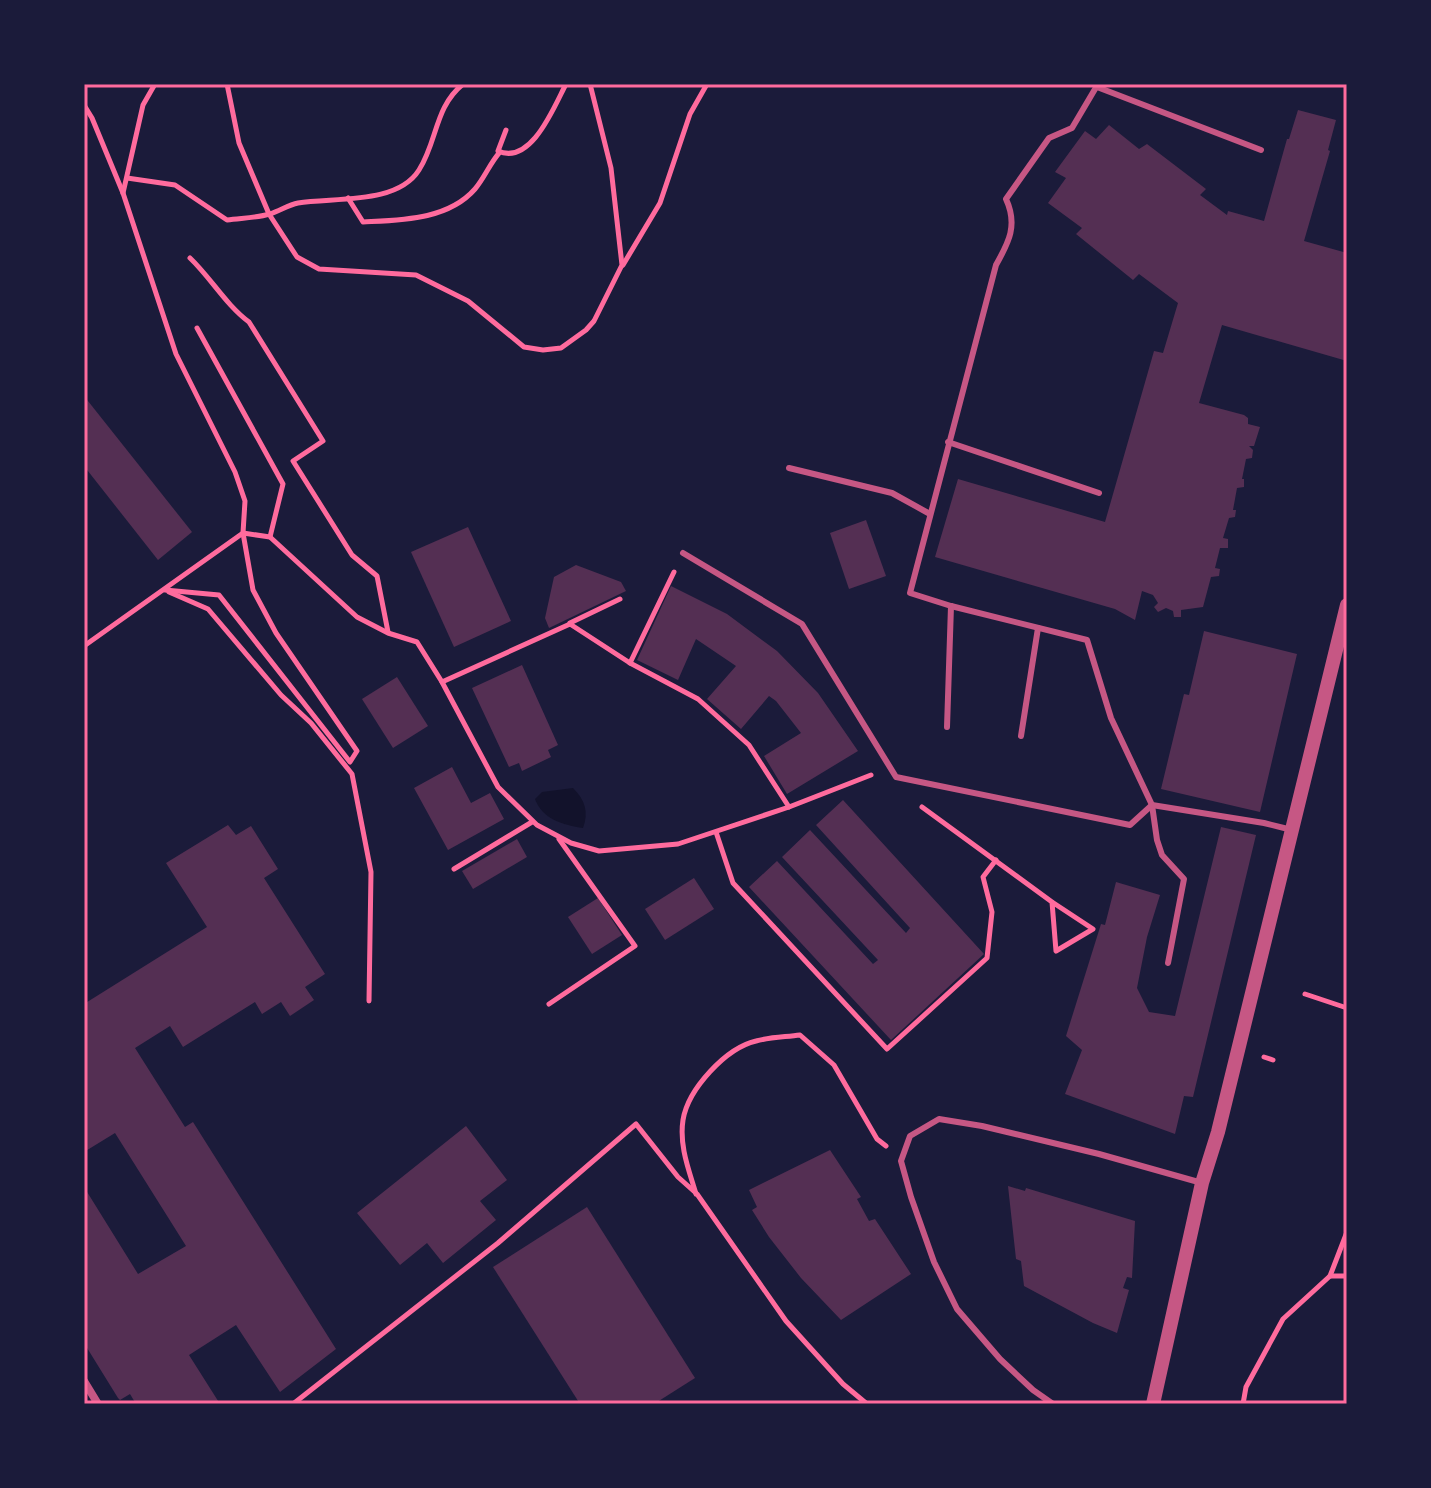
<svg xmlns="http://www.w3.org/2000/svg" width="1431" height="1488" viewBox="0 0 1431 1488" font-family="Rubik,sans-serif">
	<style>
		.water { fill: #12122b }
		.building { fill: #542f53 }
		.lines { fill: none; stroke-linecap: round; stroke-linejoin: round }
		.path { stroke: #ff6b9d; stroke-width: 5 }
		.service { stroke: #c65784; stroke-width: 6 }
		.minor { stroke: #c65784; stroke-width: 8 }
		.tertiary { stroke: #c65784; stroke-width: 14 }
		.neatline { fill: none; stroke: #ff6b9d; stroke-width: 3 }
	</style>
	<rect width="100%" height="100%" fill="#1b1b3a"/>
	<path class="water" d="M 573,788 C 585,800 589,812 583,828 C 563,825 542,819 535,799 L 542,792 Z"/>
	<g class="building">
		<path d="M 1298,110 L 1336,120 L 1328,150 L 1330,151 L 1304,241 L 1347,253 L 1347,361 L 1222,325 L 1199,403 L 1244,415 L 1248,418 L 1248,424 L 1260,427 L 1254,446 L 1249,446 L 1253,450 L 1252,458 L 1246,459 L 1242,479 L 1244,479 L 1244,487 L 1237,488 L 1233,510 L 1236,510 L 1235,517 L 1229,518 L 1223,538 L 1228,539 L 1228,548 L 1220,548 L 1215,568 L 1220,569 L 1219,576 L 1211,577 L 1203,607 L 1181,610 L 1181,617 L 1174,617 L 1173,611 L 1166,608 L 1158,612 L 1154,607 L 1158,603 L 1153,595 L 1142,591 L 1135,620 L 1115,609 L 935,557 L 958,479 L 1105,522 L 1154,351 L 1163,353 L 1178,303 L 1139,274 L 1133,280 L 1076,234 L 1082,228 L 1048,203 L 1066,178 L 1055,172 L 1085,131 L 1096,139 L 1109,125 L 1139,149 L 1147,144 L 1206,189 L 1200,195 L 1227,215 L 1228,211 L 1264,221 L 1287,139 L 1289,139 Z"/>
		<path d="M 84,396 L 192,532 L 158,560 L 84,466 Z"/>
		<path d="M 866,520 L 886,576 L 849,589 L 830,533 Z"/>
		<path d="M 468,527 L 511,621 L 454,647 L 411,552 Z"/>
		<path d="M 576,565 L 621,582 L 626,591 L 549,628 L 545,618 L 554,577 Z"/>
		<path d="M 671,586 L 727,614 L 777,651 L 818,693 L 858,751 L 787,794 L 764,756 L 801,733 L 776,701 L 769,696 L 741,729 L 707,699 L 736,666 L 696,639 L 678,680 L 637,660 Z"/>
		<path d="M 1204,631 L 1297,654 L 1260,812 L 1161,789 L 1184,694 L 1189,695 Z"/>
		<path d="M 522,665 L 558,745 L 548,750 L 551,757 L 522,771 L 519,763 L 509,767 L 472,688 Z"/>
		<path d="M 397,677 L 428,726 L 393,748 L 362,699 Z"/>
		<path d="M 452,767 L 471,803 L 490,793 L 504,819 L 448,850 L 414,788 Z"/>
		<path d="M 843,800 L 984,954 L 891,1040 L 749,887 L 777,861 L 873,964 L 878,960 L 782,857 L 810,830 L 906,933 L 910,928 L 816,825 Z"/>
		<path d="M 228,825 L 236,835 L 251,826 L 278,869 L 264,878 L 325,974 L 305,987 L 314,1000 L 290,1016 L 281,1002 L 262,1014 L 255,1002 L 183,1047 L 170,1026 L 135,1048 L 185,1127 L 193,1122 L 336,1349 L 280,1392 L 236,1325 L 189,1355 L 220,1404 L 136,1404 L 130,1394 L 120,1400 L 118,1398 L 84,1343 L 84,1187 L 138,1274 L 186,1246 L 115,1133 L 84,1152 L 84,1004 L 207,927 L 166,863 Z"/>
		<path d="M 1221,827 L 1256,835 L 1193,1097 L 1184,1096 L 1175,1134 L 1065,1094 L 1082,1050 L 1066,1036 L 1101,924 L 1105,925 L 1116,882 L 1160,895 L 1147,937 L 1137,988 L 1149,1012 L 1175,1016 Z"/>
		<path d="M 517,839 L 527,857 L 473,889 L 462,871 Z"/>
		<path d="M 694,878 L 714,909 L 665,940 L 645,909 Z"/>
		<path d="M 598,898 L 622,935 L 592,954 L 568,917 Z"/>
		<path d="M 466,1126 L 507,1180 L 480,1201 L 496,1220 L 443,1263 L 427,1243 L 400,1265 L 357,1213 Z"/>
		<path d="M 830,1150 L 861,1197 L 857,1199 L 869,1221 L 875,1219 L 911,1274 L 841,1320 L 801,1278 L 769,1237 L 752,1210 L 757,1207 L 749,1190 Z"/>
		<path d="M 1008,1186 L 1025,1191 L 1026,1188 L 1135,1221 L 1132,1278 L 1127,1277 L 1123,1288 L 1129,1290 L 1117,1333 L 1093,1323 L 1024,1286 L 1021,1261 L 1016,1259 Z"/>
		<path d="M 587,1207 L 695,1378 L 654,1404 L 580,1404 L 493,1267 Z"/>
	</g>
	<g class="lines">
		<g class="path">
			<path d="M 227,84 L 239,143 L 269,214 L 297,257 L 319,269 L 416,275 L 468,301 L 524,347 L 543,350 L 561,348 L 586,330 L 594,321 L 622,265 L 611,168 L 590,84"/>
			<path d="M 84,105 L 92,118 L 123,193 L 176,354 L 235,472 L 245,501 L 243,533 L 253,590 L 276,633 L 357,751 L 350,762 L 219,595 L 165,590"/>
			<path d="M 506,130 L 498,151 C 531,166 554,107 566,84"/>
			<path d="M 127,178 L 175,185 L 227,220 C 241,218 256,218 270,214 C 280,211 288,205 298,203 C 334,197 397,205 419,170 C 438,140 434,108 463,84"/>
			<path d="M 123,193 L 143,105 L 155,84"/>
			<path d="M 348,198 L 363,222 C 401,220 448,220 475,189 C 485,177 490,163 500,152"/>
			<path d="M 190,258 C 211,278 226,305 249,322 L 323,441 L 293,461 L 352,555 L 377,576 L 388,632"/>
			<path d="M 623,265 L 660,203 L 690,114 L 707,84"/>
			<path d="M 197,328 L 283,484 L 270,537"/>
			<path d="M 169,592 L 208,609 L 281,695 L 311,723 L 352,774 L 371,872 L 369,1001"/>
			<path d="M 570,623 L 620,599"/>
			<path d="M 84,646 L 243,533 L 270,537 L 357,617 L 388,633 L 417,642 L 442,682 L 498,787 L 537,825 L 571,843 L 599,851 L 678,844 L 789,807 L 871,775"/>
			<path d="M 630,663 L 674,572"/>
			<path d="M 442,682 L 570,624 L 630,663 L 698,699 L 749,745 L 789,807"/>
			<path d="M 922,807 L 1052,902 L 1093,929 L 1056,951 L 1052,902"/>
			<path d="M 716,832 L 733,883 L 887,1049 L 987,958 L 992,912 L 983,877 L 996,860"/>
			<path d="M 454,869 L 532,822"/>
			<path d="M 1305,994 L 1347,1008"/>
			<path d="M 549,1004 L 635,946 L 559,839"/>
			<path d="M 1264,1057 L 1273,1060"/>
			<path d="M 696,1194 C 689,1170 679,1146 683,1120 C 688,1089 726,1048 756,1041 C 770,1037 786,1037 800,1035 L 834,1065 L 877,1139 L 886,1146"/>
			<path d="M 1330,1276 L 1347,1232"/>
			<path d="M 293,1404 L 498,1243 L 636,1124 L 678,1177 L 697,1194 L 786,1321 L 843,1384 L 867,1404"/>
			<path d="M 1243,1404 L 1246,1387 L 1283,1319 L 1330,1276 L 1347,1276"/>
		</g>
		<g class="service">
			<path d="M 1098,84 L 1072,128 L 1049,138 L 1006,199 C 1018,225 1009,242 996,265 L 910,593 L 951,606 L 1087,640 L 1111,718 L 1152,805 L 1157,840 L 1162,855 L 1184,879 L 1168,963"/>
			<path d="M 1097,87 L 1261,150"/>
			<path d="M 948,442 L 1099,493"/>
			<path d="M 789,468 L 892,493 L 930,514"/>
			<path d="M 683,553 L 802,624 L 896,777 L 1130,825 L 1152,805 L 1264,823 L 1292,830"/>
			<path d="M 947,727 L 951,606"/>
			<path d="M 1021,736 L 1038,628"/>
			<path d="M 1053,1404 L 1033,1390 L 1000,1359 L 957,1309 L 934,1262 L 911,1197 L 901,1161 L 910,1136 L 939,1119 L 982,1126 L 1099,1154 L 1202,1183"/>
		</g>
		<path class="minor" d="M 84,1381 L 98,1404"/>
		<path class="tertiary" d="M 1153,1404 L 1202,1183 L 1218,1132 L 1347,605"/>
	</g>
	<rect width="1431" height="1488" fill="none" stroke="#1b1b3a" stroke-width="172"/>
	<rect x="86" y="86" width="1259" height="1316" class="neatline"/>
</svg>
